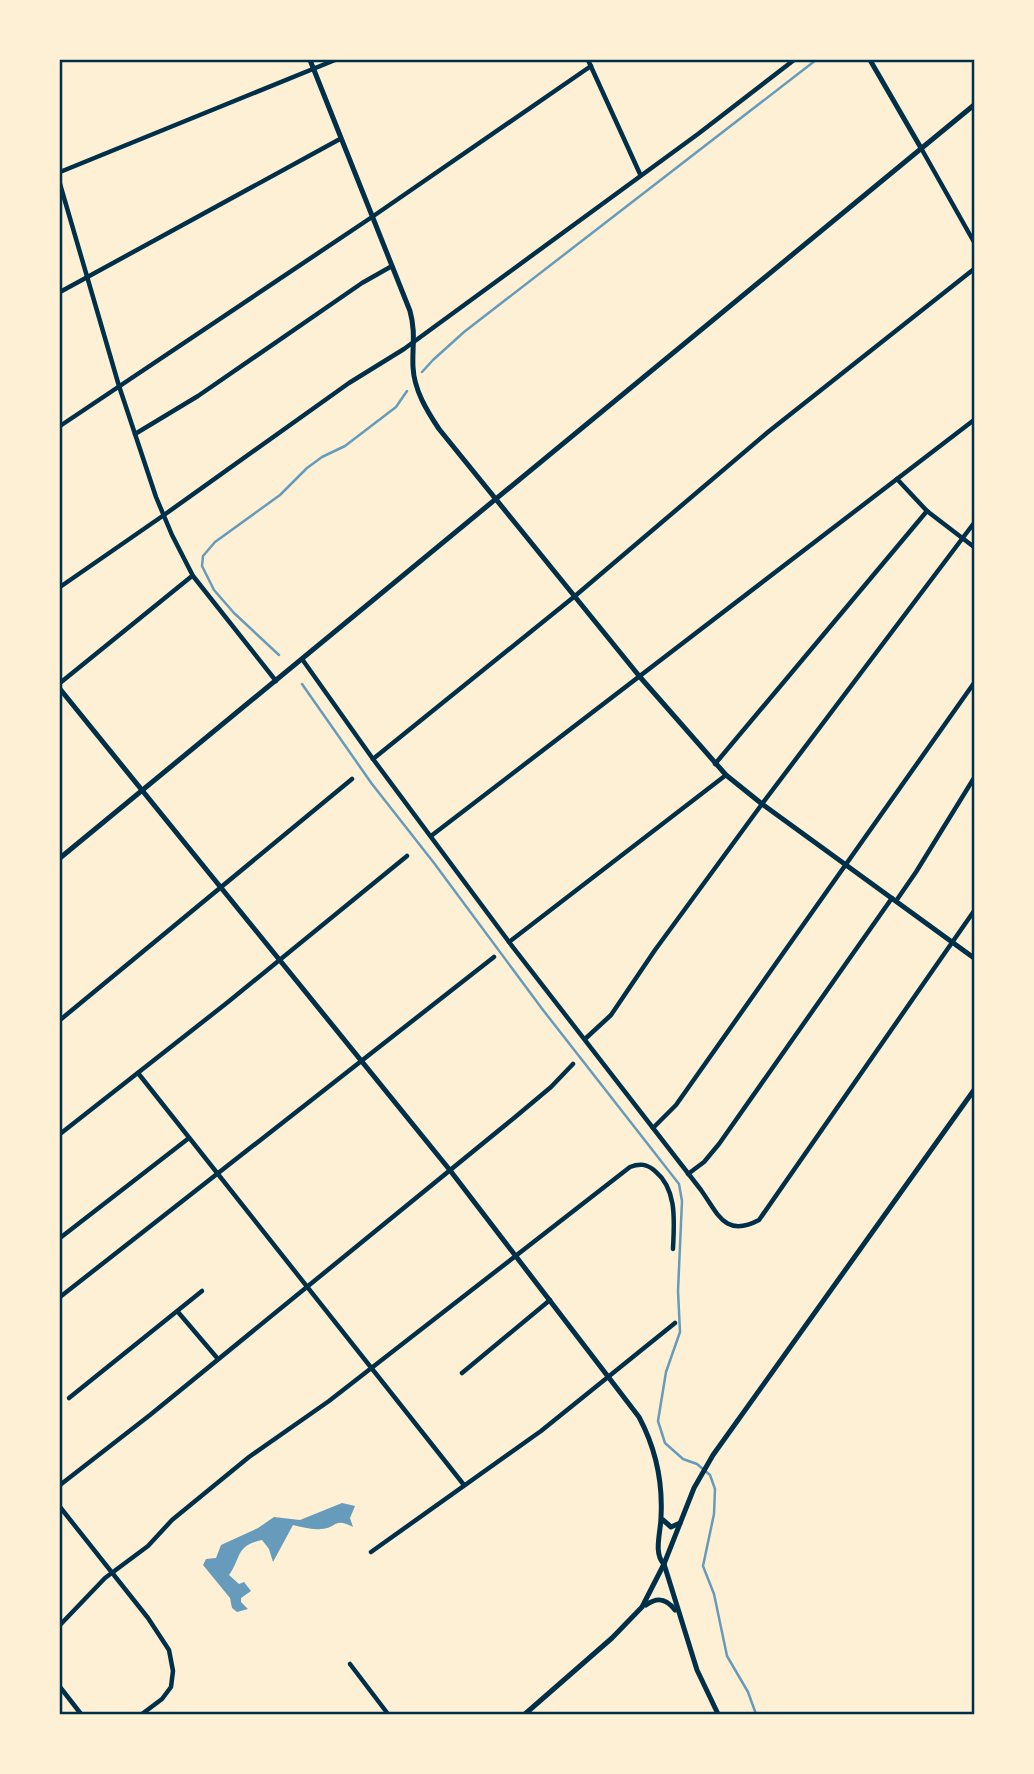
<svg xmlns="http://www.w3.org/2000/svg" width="1034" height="1774" viewBox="0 0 1034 1774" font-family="Manrope,sans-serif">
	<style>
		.water { fill: #669bbc }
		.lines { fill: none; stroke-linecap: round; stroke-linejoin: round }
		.stream { stroke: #669bbc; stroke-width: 2.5 }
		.minor { stroke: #003049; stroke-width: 4.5 }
		.tertiary { stroke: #003049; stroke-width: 5 }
		.secondary { stroke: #003049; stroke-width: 5 }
		.neatline { fill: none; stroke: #003049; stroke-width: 2.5 }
	</style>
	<rect width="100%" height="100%" fill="#fdf0d5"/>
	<path class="water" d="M 342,1503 L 355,1506 L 350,1518 L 353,1527 C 334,1517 337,1528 321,1529 C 312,1530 302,1527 293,1525 L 273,1562 L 269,1549 L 262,1540 C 235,1546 242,1557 229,1575 L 239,1584 L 244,1582 L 251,1591 L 241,1598 L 241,1602 L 248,1609 L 237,1612 L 232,1608 L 230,1598 L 203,1565 L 206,1559 L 216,1558 L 221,1545 L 258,1528 L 274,1517 L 300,1520 Z"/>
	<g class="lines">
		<g class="stream">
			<path d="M 422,372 L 433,360 L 464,332 L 816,60"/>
			<path d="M 279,655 L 234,613 L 214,590 L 202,566 L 203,556 L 215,542 L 280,495 L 307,468 L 322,457 L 345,446 L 396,407 L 407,391"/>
			<path d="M 302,684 L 372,784 L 434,863 L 543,1010 L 679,1184 L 682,1201 L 678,1291 L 680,1332 L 666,1372 L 658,1421 L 665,1443 L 683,1459 L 697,1464 L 710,1475 L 715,1489 L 714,1514 L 703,1566 L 714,1594 L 727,1656 L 748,1692 L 756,1714"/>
		</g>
		<g class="minor">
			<path d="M 588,60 L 640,174"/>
			<path d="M 921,148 L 974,242"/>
			<path d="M 60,172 L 335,60"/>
			<path d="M 60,184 L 119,386 L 156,497 L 172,535 L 193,576 L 276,681"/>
			<path d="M 60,292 L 340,139"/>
			<path d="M 60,426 L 372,217 L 591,66"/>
			<path d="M 135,434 L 198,396 L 362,283 L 392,266"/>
			<path d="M 897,479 L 927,511 L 974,547"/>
			<path d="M 60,587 L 164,515 L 349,383 L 404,349 L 698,134 L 794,60"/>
			<path d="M 302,659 L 373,759 L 509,942 L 701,1190 C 718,1214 725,1238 759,1220 L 974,911"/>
			<path d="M 60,683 L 192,576"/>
			<path d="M 373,759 L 575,596 L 768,432 L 974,269"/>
			<path d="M 715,764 L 927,511"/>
			<path d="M 431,836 L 974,420"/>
			<path d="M 896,901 L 916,872 L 974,778"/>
			<path d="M 509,942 L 726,775"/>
			<path d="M 60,1020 L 352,779"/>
			<path d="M 585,1039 L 611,1015 L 655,950 L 762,804 L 974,523"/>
			<path d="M 138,1073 L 464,1485"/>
			<path d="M 653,1128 L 676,1105 L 974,683"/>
			<path d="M 60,1134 L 228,1002 L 407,856"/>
			<path d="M 688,1174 L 704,1162 L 719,1144 L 892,898"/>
			<path d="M 60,1238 L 189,1138"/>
			<path d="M 60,1297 L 494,957"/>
			<path d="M 178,1312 L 218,1359"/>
			<path d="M 462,1373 L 550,1300"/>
			<path d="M 69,1398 L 202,1291"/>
			<path d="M 60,1485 L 150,1415 L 514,1118 L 551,1087 L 573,1064"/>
			<path d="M 60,1507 L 148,1618 L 169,1650 L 173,1671 L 171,1687 L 162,1699 L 142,1714"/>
			<path d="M 371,1552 L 541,1431 L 675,1323"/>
			<path d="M 60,1625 L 105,1578 L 148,1546 L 172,1520 L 249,1457 L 329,1401 L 630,1167 C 640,1163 647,1164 655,1171 C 678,1190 674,1223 673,1249"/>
			<path d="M 350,1664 L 388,1714"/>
			<path d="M 60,1687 L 81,1714"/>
		</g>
		<path class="tertiary" d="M 870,60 L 921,148"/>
		<g class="secondary">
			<path d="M 310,60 L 410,311 C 416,333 412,347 413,367 C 414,390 427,411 439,429 L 640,677 L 726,775 L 762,804 L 974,958"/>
			<path d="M 60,689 L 449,1169 L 639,1417 C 656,1449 663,1481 661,1517 C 661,1531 653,1554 664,1564 L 697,1670 L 718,1714"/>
			<path d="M 60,858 L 974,105"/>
			<path d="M 663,1520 L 671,1527 L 680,1523"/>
			<path d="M 646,1605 C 657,1597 666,1598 675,1610"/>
			<path d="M 525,1714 L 612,1638 L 642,1607 L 664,1564 L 694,1488 L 713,1455 L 974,1090"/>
		</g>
	</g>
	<rect width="1034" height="1774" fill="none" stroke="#fdf0d5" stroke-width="122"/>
	<rect x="61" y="61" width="912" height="1652" class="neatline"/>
</svg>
